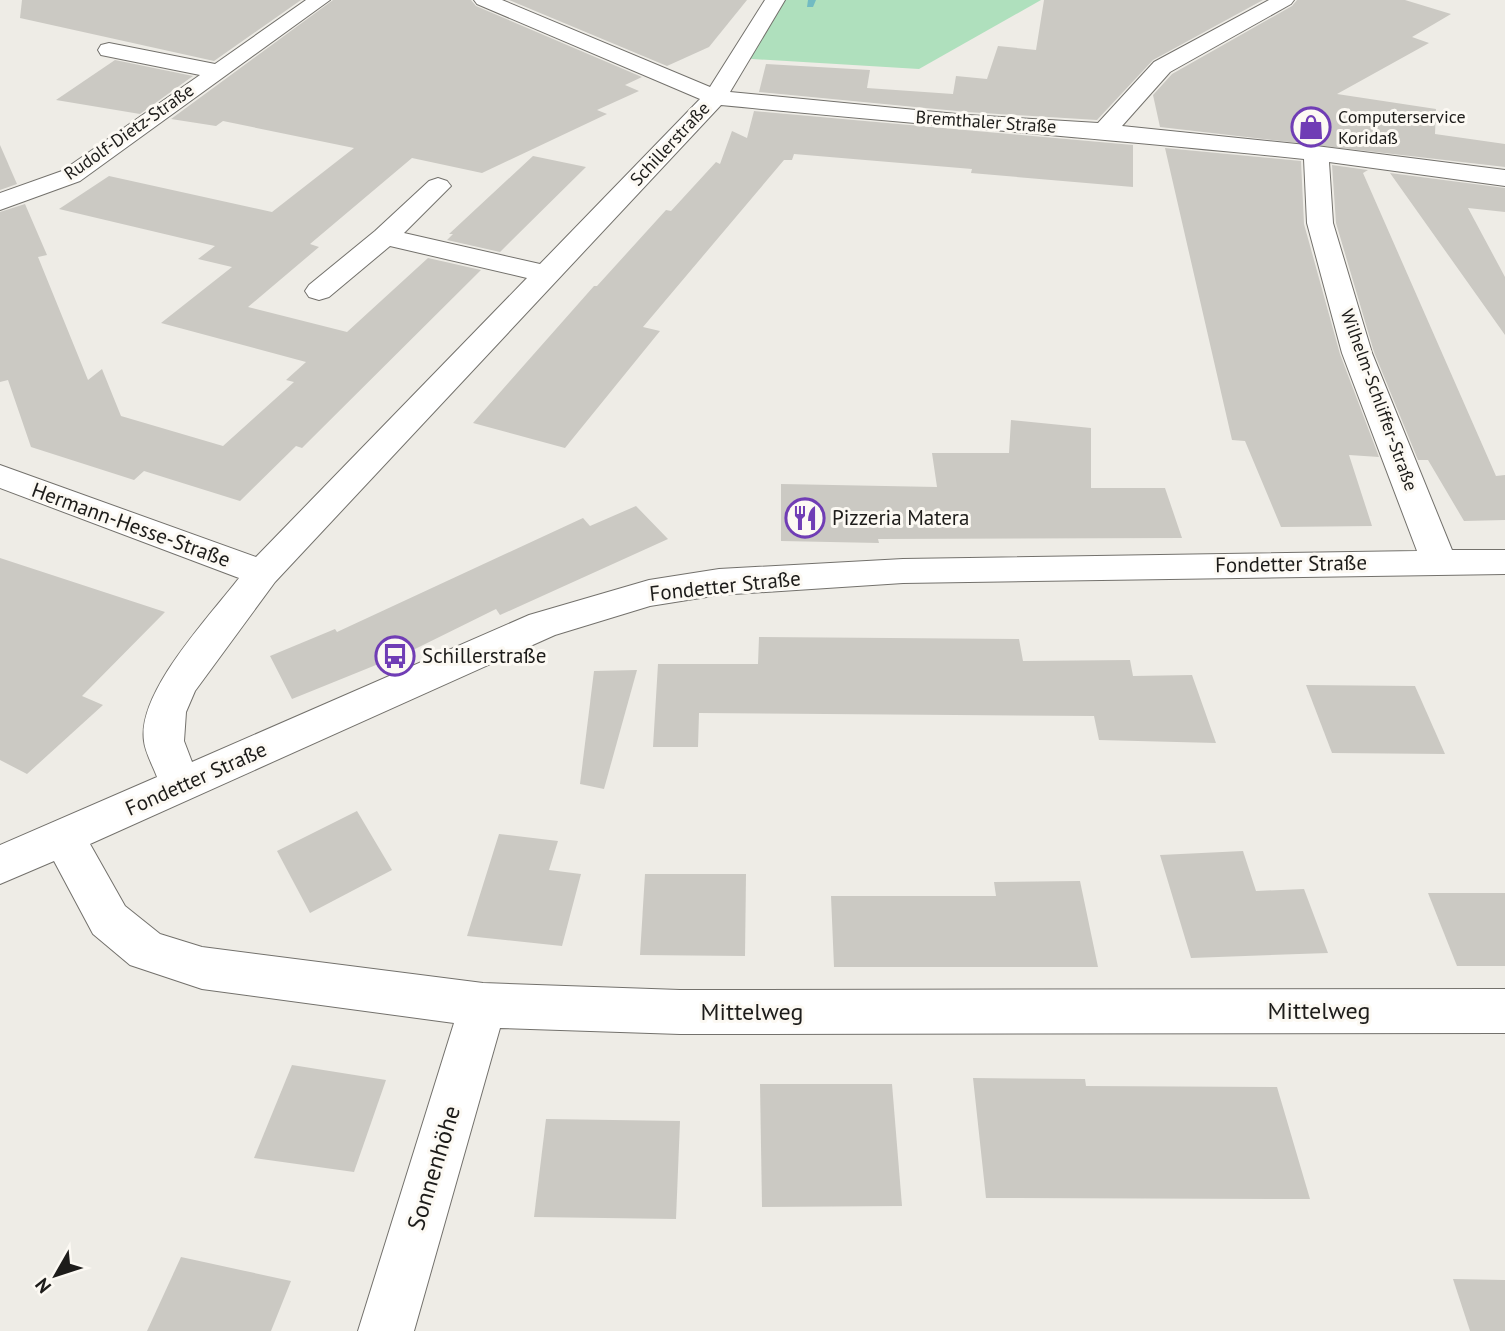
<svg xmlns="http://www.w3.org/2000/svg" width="1505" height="1331" viewBox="0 0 1505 1331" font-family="'PT Sans',sans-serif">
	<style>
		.green { fill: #afe0bd }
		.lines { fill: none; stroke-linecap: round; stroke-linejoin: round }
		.stream { fill: #72bbc2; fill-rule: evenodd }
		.building { fill: #cbc9c3 }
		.minor-casing { stroke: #73716c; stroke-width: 2 }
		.minor { fill: #fff; fill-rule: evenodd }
		.labels { text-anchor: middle; stroke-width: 6; stroke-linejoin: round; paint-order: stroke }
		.far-poi-label { font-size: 18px; fill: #1d1c1a; stroke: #fcf9f3; text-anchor: start }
		.far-street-label { font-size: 18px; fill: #1d1c1a; stroke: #fcf9f3 }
		.poi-label { font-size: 21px; fill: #1d1c1a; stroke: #fcf9f3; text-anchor: start }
		.street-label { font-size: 21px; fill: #1d1c1a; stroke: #fcf9f3 }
		.near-street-label { font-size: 24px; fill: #1d1c1a; stroke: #fcf9f3 }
	</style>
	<rect width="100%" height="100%" fill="#eeece6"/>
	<path class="green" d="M 775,0 L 1041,0 L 919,69 L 737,58 Z"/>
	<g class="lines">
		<path class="stream" d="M 808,0 L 816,0 L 813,7 L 807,7 Z"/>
	</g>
	<g class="building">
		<path d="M 22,0 L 301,0 L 214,61 L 20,18 Z"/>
		<path d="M 333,0 L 471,0 L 476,6 L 642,77 L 625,85 L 639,91 L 597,110 L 607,114 L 482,173 L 412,158 L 310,244 L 319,247 L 248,307 L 347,332 L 428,258 L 481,270 L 302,448 L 296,446 L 240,501 L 144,471 L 134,480 L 31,447 L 8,380 L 0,382 L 0,212 L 25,204 L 47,255 L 38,257 L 88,380 L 102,369 L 121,416 L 223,446 L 294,382 L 286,380 L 306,362 L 161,323 L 232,267 L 198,259 L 215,246 L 59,209 L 109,176 L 272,212 L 354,148 L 223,121 L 216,126 L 171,119 Z"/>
		<path d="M 509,0 L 747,0 L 709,47 L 667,66 Z"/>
		<path d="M 1044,0 L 1263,0 L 1153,60 L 1097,120 L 967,112 L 759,92 L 766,64 L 870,70 L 867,88 L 953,94 L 956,76 L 987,79 L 998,46 L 1036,50 Z"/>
		<path d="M 1297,0 L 1405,0 L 1451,14 L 1412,37 L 1429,43 L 1337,94 L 1436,109 L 1435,134 L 1505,144 L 1505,167 L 1160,127 L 1153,95 L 1172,74 L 1292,6 Z"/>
		<path d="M 115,60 L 193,76 L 140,114 L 56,100 Z"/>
		<path d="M 754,111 L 1133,145 L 1133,187 L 971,173 L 972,169 L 794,154 L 792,160 L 784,160 L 643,327 L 660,331 L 565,448 L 473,423 L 594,286 L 597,286 L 666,210 L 671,211 L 716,162 L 720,164 L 732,131 L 747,138 Z"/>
		<path d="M 0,145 L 17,184 L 0,190 Z"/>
		<path d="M 1165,148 L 1301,161 L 1304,224 L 1340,354 L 1379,457 L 1349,455 L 1372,526 L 1281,527 L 1245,441 L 1232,440 Z"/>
		<path d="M 533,156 L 586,167 L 500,252 L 447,240 L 453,234 L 449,234 Z"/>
		<path d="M 1332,165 L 1368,170 L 1363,173 L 1496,476 L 1505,475 L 1505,520 L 1464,521 L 1428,460 L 1418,460 L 1374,352 L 1336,223 Z"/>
		<path d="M 1390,173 L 1505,188 L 1505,212 L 1468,208 L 1505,277 L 1505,335 Z"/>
		<path d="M 1011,420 L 1091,428 L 1091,488 L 1165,488 L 1182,538 L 878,539 L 879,543 L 781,541 L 781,484 L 937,487 L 932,453 L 1009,453 Z"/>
		<path d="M 636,506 L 668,539 L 500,615 L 496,609 L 413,650 L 292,699 L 270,656 L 335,629 L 337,632 L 583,518 L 590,526 Z"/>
		<path d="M 0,558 L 165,612 L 82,696 L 103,705 L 27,774 L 0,760 Z"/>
		<path d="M 759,637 L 1019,639 L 1023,661 L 1130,660 L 1133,676 L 1192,675 L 1216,743 L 1099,740 L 1094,716 L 699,713 L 698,747 L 653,747 L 658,664 L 758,664 Z"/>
		<path d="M 637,670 L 604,789 L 580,784 L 594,671 Z"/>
		<path d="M 1306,685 L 1415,686 L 1445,754 L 1332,753 Z"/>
		<path d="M 357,811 L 392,870 L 310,913 L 277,851 Z"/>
		<path d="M 499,834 L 558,841 L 549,870 L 581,874 L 562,946 L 467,936 Z"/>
		<path d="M 1243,851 L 1256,891 L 1304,889 L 1328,953 L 1191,958 L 1160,855 Z"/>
		<path d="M 645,874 L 746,874 L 745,956 L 640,955 Z"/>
		<path d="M 1080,881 L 1098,967 L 834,967 L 831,896 L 996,896 L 994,882 Z"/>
		<path d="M 1428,893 L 1505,893 L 1505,966 L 1457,966 Z"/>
		<path d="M 292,1065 L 386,1080 L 354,1172 L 254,1158 Z"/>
		<path d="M 973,1078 L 1085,1079 L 1086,1086 L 1277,1087 L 1310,1199 L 986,1198 Z"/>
		<path d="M 760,1084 L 892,1084 L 902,1206 L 762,1207 Z"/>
		<path d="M 546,1119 L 680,1121 L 676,1219 L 534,1217 Z"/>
		<path d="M 181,1257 L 291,1281 L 271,1331 L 147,1331 Z"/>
		<path d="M 1453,1279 L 1505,1280 L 1505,1331 L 1470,1331 Z"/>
	</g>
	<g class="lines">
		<g class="minor-casing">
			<g id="minor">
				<path d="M 306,0 L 330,0 L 80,181 L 0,210 L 0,193 L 62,171 L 200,75 L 101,55 L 98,50 L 101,45 L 109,43 L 215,64 Z"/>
				<path d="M 474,0 L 502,0 L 710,87 L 765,0 L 785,0 L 730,92 L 967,115 L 1098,123 L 1154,62 L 1269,0 L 1294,0 L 1291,4 L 1170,72 L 1122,126 L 1316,146 L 1505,170 L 1505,186 L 1329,162 L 1333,223 L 1372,353 L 1452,550 L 1505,550 L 1505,574 L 903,583 L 719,595 L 650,606 L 555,635 L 90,844 L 125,906 L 160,934 L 202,947 L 483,983 L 680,990 L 1505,989 L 1505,1033 L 680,1034 L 500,1028 L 414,1331 L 358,1331 L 454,1023 L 202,989 L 130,965 L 93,934 L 54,861 L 0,884 L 0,845 L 157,777 C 153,766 145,752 144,741 C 137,692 210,616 239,578 L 0,488 L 0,465 L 256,557 L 527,278 L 390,246 L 329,297 L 319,300 L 309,297 L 305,291 L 309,285 L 375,231 L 429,181 L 438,178 L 447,181 L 451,186 L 404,233 L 540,264 L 700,99 L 477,4 ZM 721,105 C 915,124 1110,139 1304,159 L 1307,223 L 1342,353 L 1417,551 L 903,559 L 719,569 L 649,580 L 529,615 L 192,762 L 184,741 L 186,712 L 195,691 L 275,582 Z"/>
			</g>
		</g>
		<use href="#minor" class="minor"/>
	</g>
	<defs>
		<g id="shop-ring" transform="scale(2.0125)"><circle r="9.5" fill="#fcf9f3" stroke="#703db5" stroke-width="1.5"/><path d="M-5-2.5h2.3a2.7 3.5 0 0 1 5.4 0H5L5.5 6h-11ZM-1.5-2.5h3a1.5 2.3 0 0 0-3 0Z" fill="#703db5"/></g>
		<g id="restaurant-ring" transform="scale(2.0125)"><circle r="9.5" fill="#fcf9f3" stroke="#703db5" stroke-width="1.5"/><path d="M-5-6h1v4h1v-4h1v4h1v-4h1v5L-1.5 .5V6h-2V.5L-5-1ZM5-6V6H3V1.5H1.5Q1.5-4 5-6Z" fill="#703db5"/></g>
		<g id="bus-ring" transform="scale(2.0125)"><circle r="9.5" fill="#fcf9f3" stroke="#703db5" stroke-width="1.5"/><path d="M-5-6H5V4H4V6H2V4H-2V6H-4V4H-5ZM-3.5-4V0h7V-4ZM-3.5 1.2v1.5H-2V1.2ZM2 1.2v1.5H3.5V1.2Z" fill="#703db5"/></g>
	</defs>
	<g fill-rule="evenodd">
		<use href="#shop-ring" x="1311" y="127"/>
		<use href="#restaurant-ring" x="805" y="518"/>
		<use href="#bus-ring" x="395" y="656"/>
	</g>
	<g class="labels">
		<g class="far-poi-label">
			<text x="1338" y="123">Computerservice<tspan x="1338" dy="21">Koridaß</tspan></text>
		</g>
		<g class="far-street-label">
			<text transform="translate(986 122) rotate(4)" y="6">Bremthaler Straße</text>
			<text transform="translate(129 132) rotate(-35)" y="6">Rudolf-Dietz-Straße</text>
			<text transform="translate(670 144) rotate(-47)" y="6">Schillerstraße</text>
			<text transform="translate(1379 400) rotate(70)" y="6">Wilhelm-Schliffer-Straße</text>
		</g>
		<g class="poi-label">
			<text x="832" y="525">Pizzeria Matera</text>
			<text x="422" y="663">Schillerstraße</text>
		</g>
		<g class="street-label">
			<text transform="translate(131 525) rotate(20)" y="7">Hermann-Hesse-Straße</text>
			<text transform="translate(1291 564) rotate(-1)" y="7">Fondetter Straße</text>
			<text transform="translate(725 586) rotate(-6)" y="7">Fondetter Straße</text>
			<text transform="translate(196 779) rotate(-24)" y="7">Fondetter Straße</text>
		</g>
		<g class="near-street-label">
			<text x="1319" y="1019">Mittelweg</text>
			<text x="752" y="1020">Mittelweg</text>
			<text transform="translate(434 1168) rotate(-73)" y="8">Sonnenhöhe</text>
		</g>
	</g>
	<g transform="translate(56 1275) rotate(231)" stroke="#fcf9f3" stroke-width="5" paint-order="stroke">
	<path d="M0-5L12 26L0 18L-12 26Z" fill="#1d1c1a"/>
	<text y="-10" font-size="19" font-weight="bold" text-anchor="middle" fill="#1d1c1a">N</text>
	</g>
</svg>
